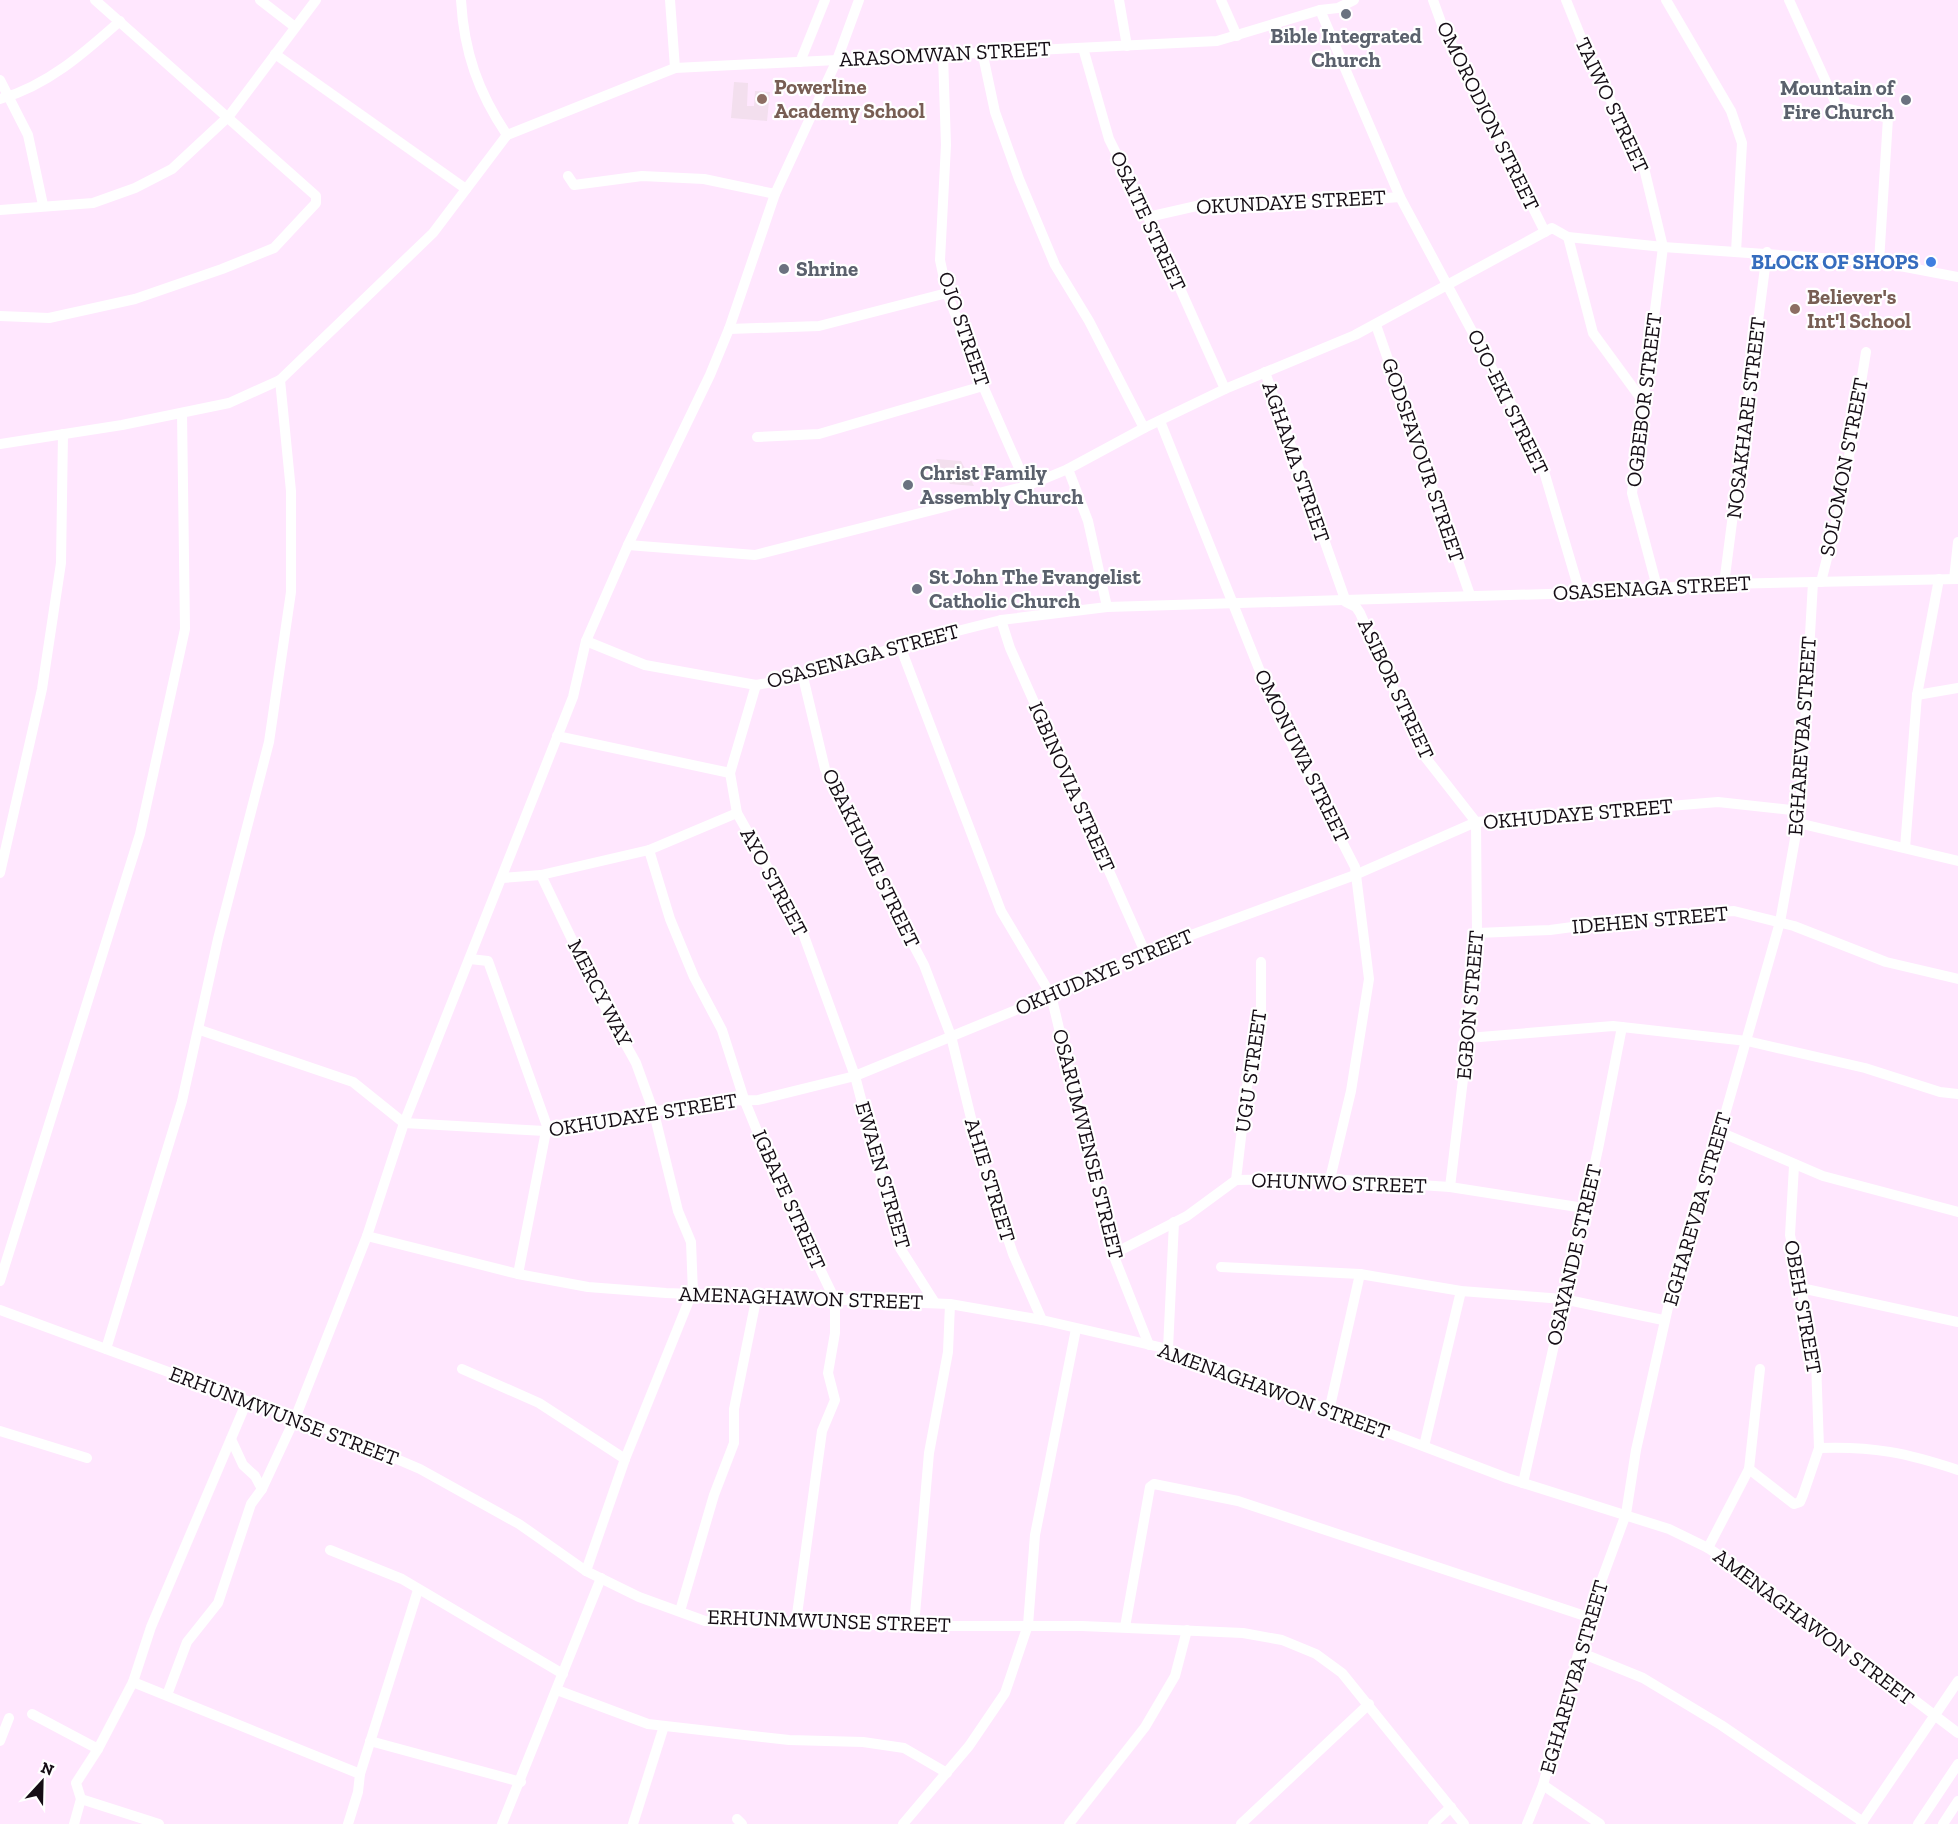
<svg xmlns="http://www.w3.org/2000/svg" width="1958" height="1824" viewBox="0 0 1958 1824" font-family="'Zilla Slab',serif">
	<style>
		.education { fill: #f3dfee }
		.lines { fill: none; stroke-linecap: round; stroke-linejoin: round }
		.minor { stroke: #fff; stroke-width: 10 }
		.worship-dot { fill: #6b7280; stroke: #fff; stroke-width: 2 }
		.education-dot { fill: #8d6e63; stroke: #fff; stroke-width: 2 }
		.shop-dot { fill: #3f7fe0; stroke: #fff; stroke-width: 2 }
		.labels { text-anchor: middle; stroke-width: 4.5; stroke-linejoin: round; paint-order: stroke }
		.worship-label { font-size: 21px; font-weight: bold; fill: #5b616d; stroke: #fff; text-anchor: start }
		.street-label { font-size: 21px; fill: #150d15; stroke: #fff }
		.education-label { font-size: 21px; font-weight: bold; fill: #785e54; stroke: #fff; text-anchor: start }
		.shop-label { font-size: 21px; font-weight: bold; fill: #366cbe; stroke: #fff; text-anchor: end }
	</style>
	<rect width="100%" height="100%" fill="#ffe7fe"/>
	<g class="education">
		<path d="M 734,82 L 748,83 L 747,106 L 754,106 L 755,91 L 770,92 L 767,121 L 731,118 Z"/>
		<path d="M 936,459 L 961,461 L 974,486 L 950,484 Z"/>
	</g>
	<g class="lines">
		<g class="minor">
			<path d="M 260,0 L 295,27"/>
			<path d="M 461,0 C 464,52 478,92 507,135"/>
			<path d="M 670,0 L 675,68"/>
			<path d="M 1119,0 L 1127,46"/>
			<path d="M 1221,0 L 1237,36"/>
			<path d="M 1433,0 L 1442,25 L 1545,232"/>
			<path d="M 1566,0 L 1591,62 L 1643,164 L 1663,247 L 1632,493 L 1657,587"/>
			<path d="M 1666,0 L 1731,111 L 1742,143 L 1736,252"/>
			<path d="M 1789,0 L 1837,106 L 1888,118 L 1879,262"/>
			<path d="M 1320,10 L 1400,197 L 1540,458 L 1580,593"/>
			<path d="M 1083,48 L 1109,139 L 1148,217 L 1225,389"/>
			<path d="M 982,51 L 995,112 L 1019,179 L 1055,265 L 1089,321 L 1144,428"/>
			<path d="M 275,54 L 466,189"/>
			<path d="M 943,55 L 946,145 L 940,260 L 947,293 L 983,386 L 1027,486"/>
			<path d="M 800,62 L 825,0"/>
			<path d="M 0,80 L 28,135 L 43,205"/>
			<path d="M 0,99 C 47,86 84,53 120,21"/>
			<path d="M 507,135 L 675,68 L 1217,41 L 1320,10 L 1338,8 L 1354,0"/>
			<path d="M 568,176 L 574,185 L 642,176 L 704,179 L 775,194"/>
			<path d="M 0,210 L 93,203 L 135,188 L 172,169 L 229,116 L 316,0"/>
			<path d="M 1148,217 L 1214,202 L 1253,208 L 1400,197"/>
			<path d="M 1568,237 L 1593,333 L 1642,400"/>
			<path d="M 0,316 L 49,318 L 135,299 L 222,269 L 274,248 L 316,203 L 316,196 L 95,0"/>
			<path d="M 1376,325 L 1470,595"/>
			<path d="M 729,329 L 819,326 L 947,293"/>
			<path d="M 1265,372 L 1346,602 L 1356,607 L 1360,613 L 1422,753 L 1476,822 L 1477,933 L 1468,1038 L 1450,1187"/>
			<path d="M 1160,421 L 1279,719 L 1355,867 L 1369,979 L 1351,1091 L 1330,1179"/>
			<path d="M 757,437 L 819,434 L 983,386"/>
			<path d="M 0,444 L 122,425 L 229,403 L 280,380 L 433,233 L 507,135"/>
			<path d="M 1068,469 L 1088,521 L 1107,607"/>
			<path d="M 628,545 L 755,555 L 1027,486 L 1068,469 L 1144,428 L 1225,389 L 1355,335 L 1552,228 L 1568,237 L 1663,247 L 1879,262 L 1958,277"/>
			<path d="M 1954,579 L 1958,542"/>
			<path d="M 1821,582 L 1842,499 L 1866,352"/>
			<path d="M 1724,584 L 1767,252"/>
			<path d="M 1001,620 L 1010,648 L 1145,952"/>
			<path d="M 586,641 L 645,665 L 756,685 L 803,677 L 906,644 L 1001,620 L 1107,607 L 1580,593 L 1724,584 L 1958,579"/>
			<path d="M 900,646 L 1001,911 L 1051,995 L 1113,1254 L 1149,1345"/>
			<path d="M 803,677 L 825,769 L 862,848 L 924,965 L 951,1036 L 979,1151 L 1013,1254 L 1042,1320"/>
			<path d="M 756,685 L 730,773 L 737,813 L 800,925 L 855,1076 L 900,1248 L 935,1303"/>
			<path d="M 1917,695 L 1958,688"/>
			<path d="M 557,736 L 730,773"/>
			<path d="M 1798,823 L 1958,861"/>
			<path d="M 1905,848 L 1917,695 L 1939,579"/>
			<path d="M 649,850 L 670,919 L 694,977 L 722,1030 L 744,1099 L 777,1180 L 835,1300 L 835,1333 L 828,1373 L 835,1400 L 822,1431 L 796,1622"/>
			<path d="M 0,873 L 42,689 L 61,563 L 63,434"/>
			<path d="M 541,875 L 600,998 L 636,1063 L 654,1113 L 678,1211 L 691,1242 L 693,1293"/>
			<path d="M 502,878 L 541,875 L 649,850 L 737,813"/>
			<path d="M 1477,933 L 1550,930 L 1640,918 L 1734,911 L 1794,926 L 1886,962 L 1958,979"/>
			<path d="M 470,959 L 488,961 L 547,1126 L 518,1274"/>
			<path d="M 200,1030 L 353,1082 L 404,1123 L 545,1131 L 558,1125 L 609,1121 L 708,1101 L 758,1100 L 855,1076 L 1101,975 L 1145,952 L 1355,875 L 1476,822 L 1718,802 L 1800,811"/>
			<path d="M 1468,1038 L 1613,1026 L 1747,1041 L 1865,1068 L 1940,1092 L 1958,1094"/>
			<path d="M 1720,1132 L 1823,1176 L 1958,1212"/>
			<path d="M 1794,1166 L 1790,1235 L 1816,1361 L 1819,1448 C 1873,1446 1907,1453 1958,1470"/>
			<path d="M 1236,1180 L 1247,1086 L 1261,1013 L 1261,962"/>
			<path d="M 367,1236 L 518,1274 L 588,1287 L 666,1293 L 950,1304 L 1042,1320 L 1168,1349 L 1507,1478 L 1669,1529 L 1708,1548 L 1755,1579 L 1958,1733"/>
			<path d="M 1113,1254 L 1187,1216 L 1236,1180 L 1330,1179 L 1450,1187 L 1584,1208"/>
			<path d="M 1221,1267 L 1360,1274 L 1461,1291 L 1563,1299 L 1663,1320"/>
			<path d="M 0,1281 L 140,834 L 185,629 L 182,413"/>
			<path d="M 1801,1288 L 1958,1322"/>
			<path d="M 0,1310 L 247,1401 L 296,1416 L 420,1469 L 519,1524 L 586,1571 L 639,1597 L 705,1621 L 914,1626 L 1082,1626 L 1243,1633 L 1282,1640 L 1316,1654 L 1342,1673 L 1464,1824"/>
			<path d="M 106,1349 L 182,1101 L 218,939 L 269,742 L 291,592 L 291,491 L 280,380"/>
			<path d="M 1168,1349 L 1174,1222"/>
			<path d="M 462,1369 L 539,1403 L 625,1459"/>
			<path d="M 1329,1411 L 1360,1274"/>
			<path d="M 0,1431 L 87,1458"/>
			<path d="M 231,1439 L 243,1465 L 255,1476 L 262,1489"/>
			<path d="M 1424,1446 L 1461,1291"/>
			<path d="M 1749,1469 L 1794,1504 L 1800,1502 L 1803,1495 L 1819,1448"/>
			<path d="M 1523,1483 L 1598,1149 L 1622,1027"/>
			<path d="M 1708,1548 L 1749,1469 L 1760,1369"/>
			<path d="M 330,1550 L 402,1579 L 563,1674"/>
			<path d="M 586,1571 L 625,1459 L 692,1293"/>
			<path d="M 680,1611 L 714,1495 L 734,1443 L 734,1409 L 757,1295"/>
			<path d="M 914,1626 L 929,1453 L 948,1352 L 950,1304"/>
			<path d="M 1125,1627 L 1150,1487 L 1154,1484 L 1238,1501 L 1588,1617"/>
			<path d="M 1579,1652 L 1643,1678 L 1721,1725 L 1863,1822"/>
			<path d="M 133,1682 L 360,1774 L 358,1792 L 348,1824"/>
			<path d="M 557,1690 L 648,1724 L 789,1740 L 863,1742 L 904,1748 L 947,1773"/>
			<path d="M 167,1695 L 187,1642 L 218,1603 L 251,1504 L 262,1489 L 296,1416 L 367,1236 L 404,1123 L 573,697 L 586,641 L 628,545 L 710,375 L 729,329 L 775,194 L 837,60 L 859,0"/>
			<path d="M 32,1714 L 98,1749"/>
			<path d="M 0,1741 L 9,1718"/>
			<path d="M 370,1741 L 521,1782"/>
			<path d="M 360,1774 L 418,1590"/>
			<path d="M 1543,1785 L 1600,1824"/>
			<path d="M 737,1819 L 742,1824"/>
			<path d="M 74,1824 L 81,1799"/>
			<path d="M 159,1824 L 81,1799 L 76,1783 L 98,1749 L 133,1682 L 151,1627 L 247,1401"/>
			<path d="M 502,1824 L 601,1578"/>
			<path d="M 633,1824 L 664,1726"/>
			<path d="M 903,1824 L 969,1746 L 1005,1693 L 1028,1625 L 1035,1535 L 1076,1329"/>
			<path d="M 1069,1824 L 1145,1727 L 1175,1676 L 1187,1630"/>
			<path d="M 1241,1824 L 1369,1704"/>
			<path d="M 1433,1824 L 1451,1807"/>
			<path d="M 1527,1824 L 1543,1785 L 1588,1617 L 1626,1514 L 1636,1450 L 1682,1245 L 1720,1132 L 1780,922 L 1800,811 L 1813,582"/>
			<path d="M 1861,1824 L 1958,1681"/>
			<path d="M 1918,1824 L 1958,1764"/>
			<path d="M 1943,1824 L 1958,1801"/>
		</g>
	</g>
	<g class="worship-dot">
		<circle cx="1346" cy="14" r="6"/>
		<circle cx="1906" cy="100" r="6"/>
		<circle cx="784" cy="269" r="6"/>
		<circle cx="908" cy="485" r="6"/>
		<circle cx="917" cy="589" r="6"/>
	</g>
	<g class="education-dot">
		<circle cx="762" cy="99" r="6"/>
		<circle cx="1795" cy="309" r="6"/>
	</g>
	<circle class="shop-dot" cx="1931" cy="262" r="6"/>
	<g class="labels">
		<g class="worship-label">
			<text x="1346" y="43" text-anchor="middle">Bible Integrated<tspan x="1346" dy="24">Church</tspan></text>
			<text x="1894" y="95" text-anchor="end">Mountain of<tspan x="1894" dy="24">Fire Church</tspan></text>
			<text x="796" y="276">Shrine</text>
			<text x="920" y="480">Christ Family<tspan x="920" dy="24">Assembly Church</tspan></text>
			<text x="929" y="584">St John The Evangelist<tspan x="929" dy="24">Catholic Church</tspan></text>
		</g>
		<g class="street-label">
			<text transform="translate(945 54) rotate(-3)" y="7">ARASOMWAN STREET</text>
			<text transform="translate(1612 105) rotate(65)" y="7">TAIWO STREET</text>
			<text transform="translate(1488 116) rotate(64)" y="7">OMORODION STREET</text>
			<text transform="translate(1291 202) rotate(-3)" y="7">OKUNDAYE STREET</text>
			<text transform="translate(1148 221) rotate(65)" y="7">OSAITE STREET</text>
			<text transform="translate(964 329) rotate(71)" y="7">OJO STREET</text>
			<text transform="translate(1644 400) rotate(-83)" y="7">OGBEBOR STREET</text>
			<text transform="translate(1508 402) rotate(64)" y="7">OJO-EKI STREET</text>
			<text transform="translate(1746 418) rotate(-83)" y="7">NOSAKHARE STREET</text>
			<text transform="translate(1423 460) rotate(71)" y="7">GODSFAVOUR STREET</text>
			<text transform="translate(1296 462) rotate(71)" y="7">AGHAMA STREET</text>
			<text transform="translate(1844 467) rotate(-79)" y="7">SOLOMON STREET</text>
			<text transform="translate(1652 588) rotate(-3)" y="7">OSASENAGA STREET</text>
			<text transform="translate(863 656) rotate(-15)" y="7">OSASENAGA STREET</text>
			<text transform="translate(1396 689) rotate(65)" y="7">ASIBOR STREET</text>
			<text transform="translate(1802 736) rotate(-86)" y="7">EGHAREVBA STREET</text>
			<text transform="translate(1302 756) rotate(64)" y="7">OMONUWA STREET</text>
			<text transform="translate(1072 787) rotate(66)" y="7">IGBINOVIA STREET</text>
			<text transform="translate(1578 814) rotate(-5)" y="7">OKHUDAYE STREET</text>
			<text transform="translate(871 858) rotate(64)" y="7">OBAKHUME STREET</text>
			<text transform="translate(774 882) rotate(62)" y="7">AYO STREET</text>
			<text transform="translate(1650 920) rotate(-5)" y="7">IDEHEN STREET</text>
			<text transform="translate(1104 972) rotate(-23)" y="7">OKHUDAYE STREET</text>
			<text transform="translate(600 993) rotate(63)" y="7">MERCY WAY</text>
			<text transform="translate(1470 1005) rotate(-85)" y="7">EGBON STREET</text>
			<text transform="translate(1251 1071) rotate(-82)" y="7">UGU STREET</text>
			<text transform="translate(643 1115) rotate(-9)" y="7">OKHUDAYE STREET</text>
			<text transform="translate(1088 1144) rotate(76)" y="7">OSARUMWENSE STREET</text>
			<text transform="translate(883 1175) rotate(74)" y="7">EWAEN STREET</text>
			<text transform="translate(990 1180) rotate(73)" y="7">AHIE STREET</text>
			<text transform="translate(1339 1183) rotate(2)" y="7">OHUNWO STREET</text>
			<text transform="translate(789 1200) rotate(66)" y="7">IGBAFE STREET</text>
			<text transform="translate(1697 1209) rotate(-74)" y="7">EGHAREVBA STREET</text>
			<text transform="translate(1574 1255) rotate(-77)" y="7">OSAYANDE STREET</text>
			<text transform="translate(801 1298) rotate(2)" y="7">AMENAGHAWON STREET</text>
			<text transform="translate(1803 1307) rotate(80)" y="7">OBEH STREET</text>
			<text transform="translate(1274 1391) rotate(20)" y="7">AMENAGHAWON STREET</text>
			<text transform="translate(284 1416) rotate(21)" y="7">ERHUNMWUNSE STREET</text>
			<text transform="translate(829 1621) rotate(2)" y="7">ERHUNMWUNSE STREET</text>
			<text transform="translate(1814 1627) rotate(37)" y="7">AMENAGHAWON STREET</text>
			<text transform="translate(1574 1677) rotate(-74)" y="7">EGHAREVBA STREET</text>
		</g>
		<g class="education-label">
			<text x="774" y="94">Powerline<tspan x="774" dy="24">Academy School</tspan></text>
			<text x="1807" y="304">Believer's<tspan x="1807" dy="24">Int'l School</tspan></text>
		</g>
		<g class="shop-label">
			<text x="1919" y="269">BLOCK OF SHOPS</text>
		</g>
	</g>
	<g transform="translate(42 1782) rotate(22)" stroke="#ffffff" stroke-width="4.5" paint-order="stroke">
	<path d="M0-4.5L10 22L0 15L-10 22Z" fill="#150d15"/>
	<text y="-9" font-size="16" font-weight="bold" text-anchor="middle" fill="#150d15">N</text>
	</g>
</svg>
